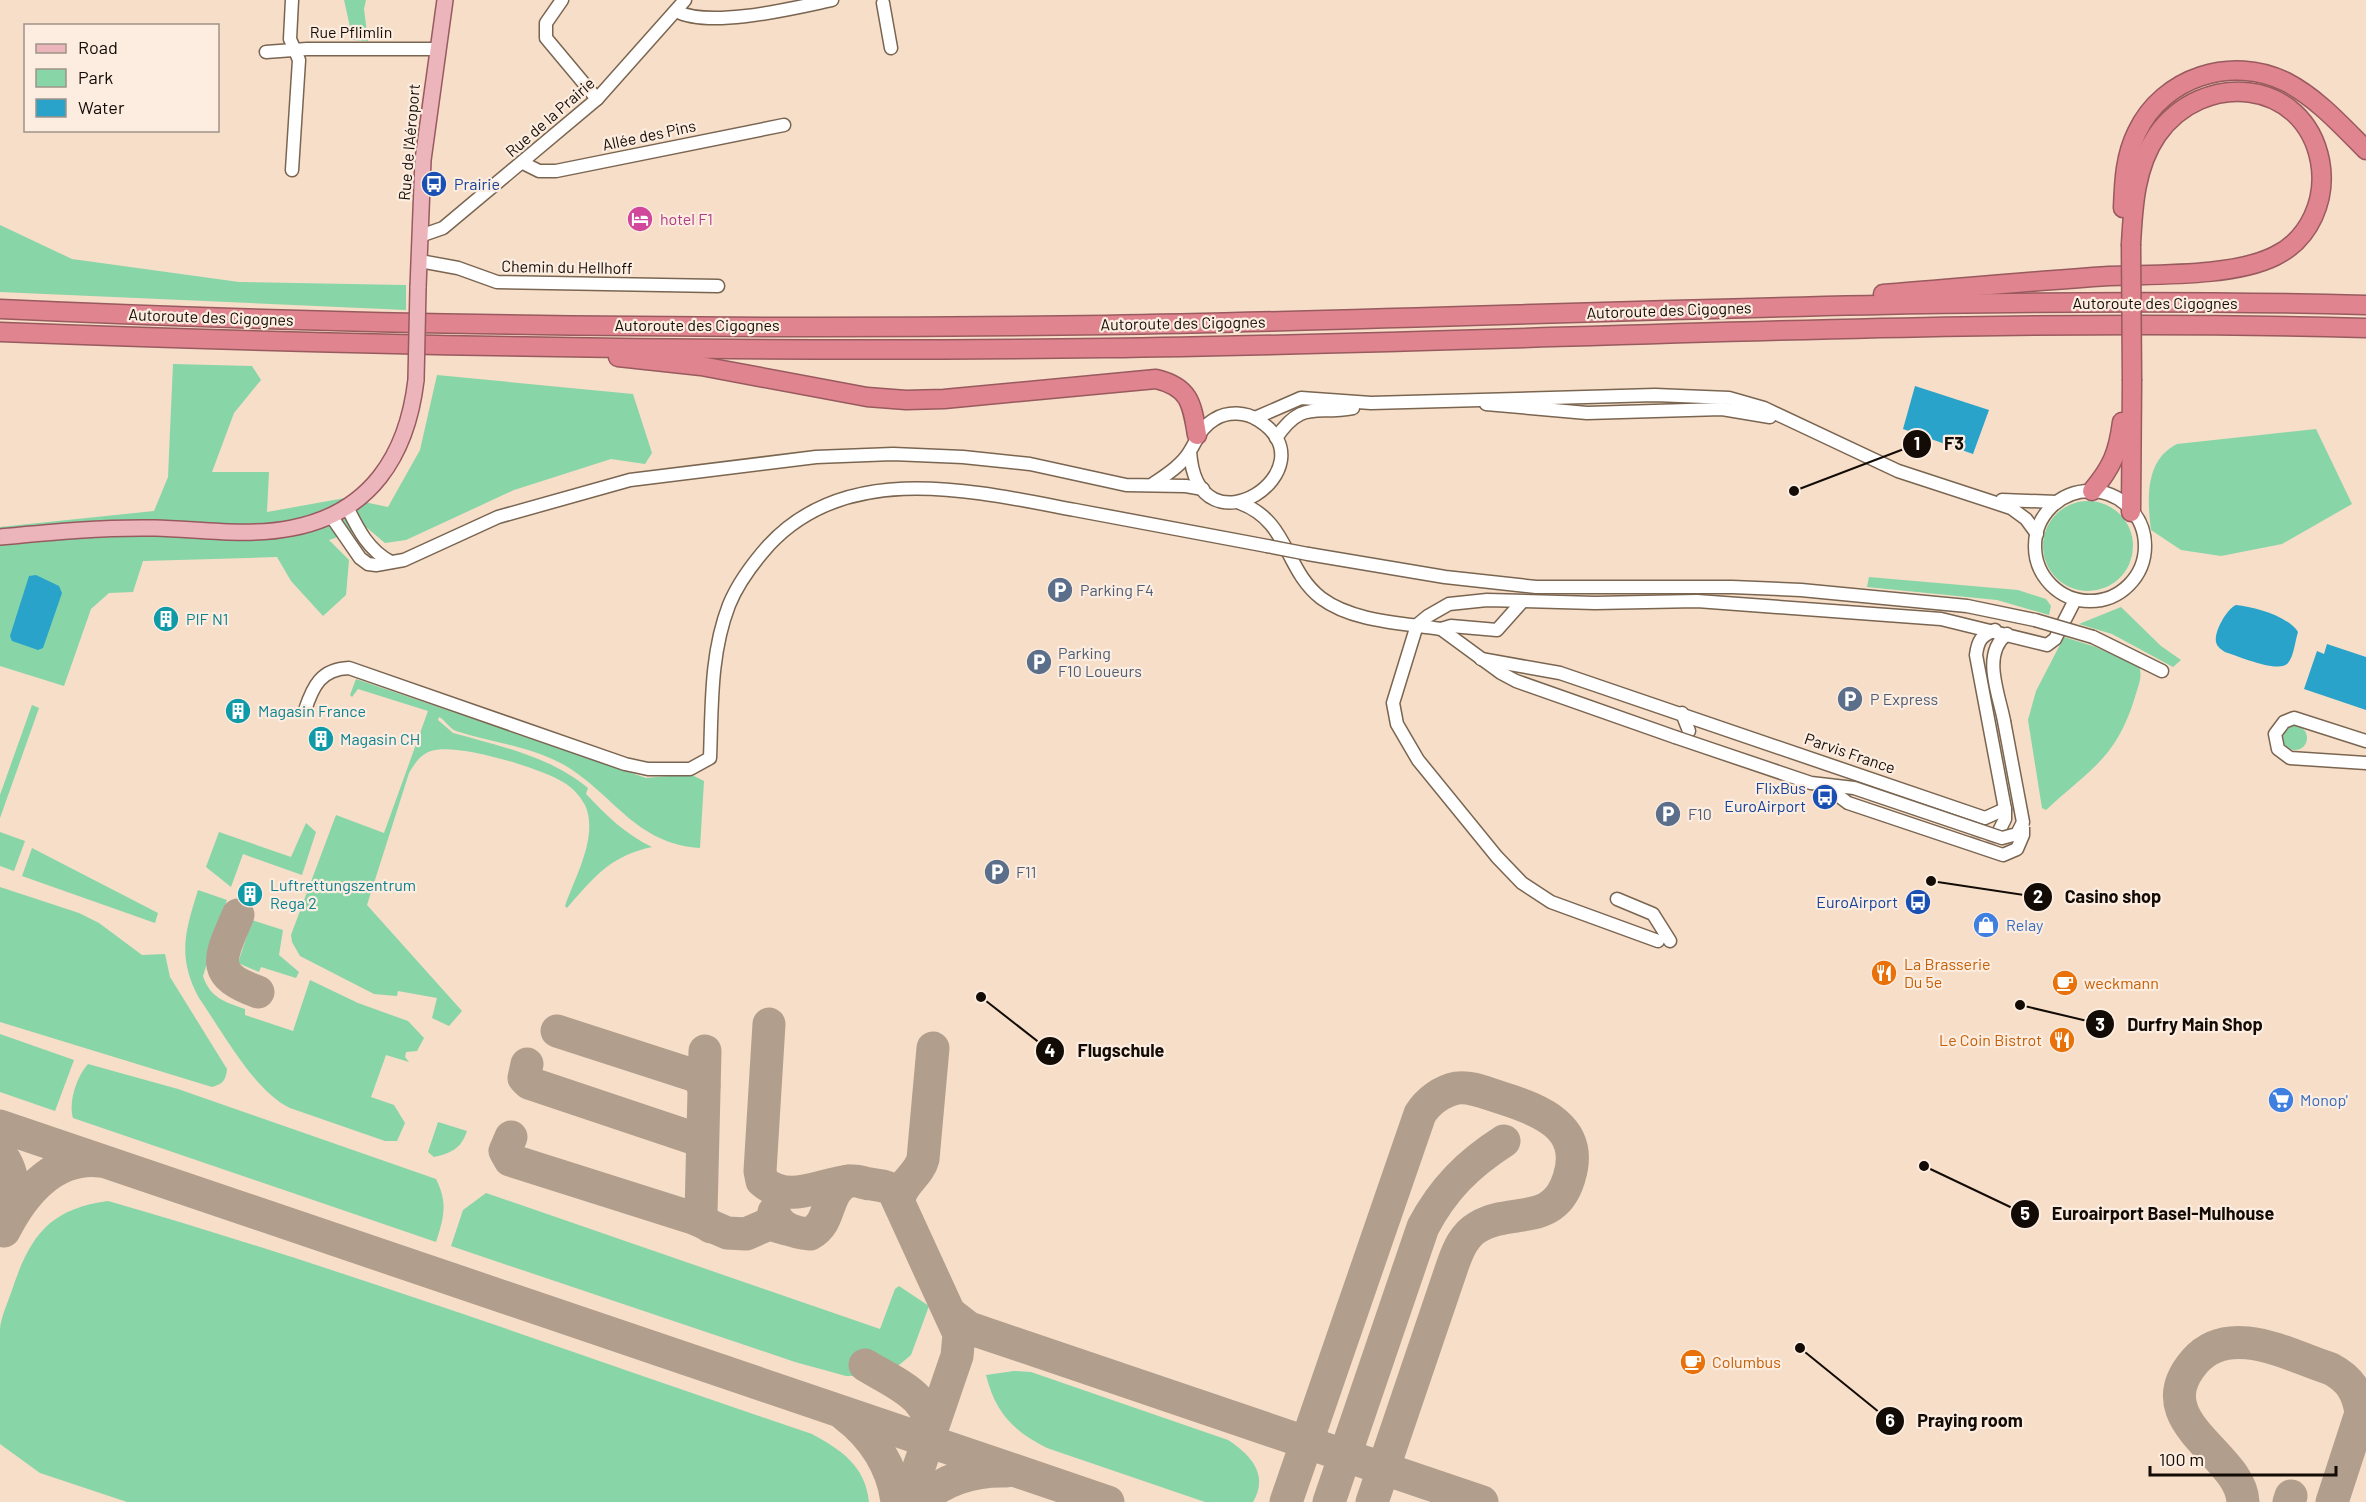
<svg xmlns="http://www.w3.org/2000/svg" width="2366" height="1502" viewBox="0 0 2366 1502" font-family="Barlow,sans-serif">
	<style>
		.green { fill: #88d5a8 }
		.water { fill: #29a3ca }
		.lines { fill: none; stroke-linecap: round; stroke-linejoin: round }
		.taxiway { stroke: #b29e8d; stroke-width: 33 }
		.minor-tunnel { stroke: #d4beab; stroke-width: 12; stroke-dasharray: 12 6; stroke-linecap: butt }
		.minor-casing { stroke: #7a6551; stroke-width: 15 }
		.major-casing { stroke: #985a5f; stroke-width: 18 }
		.highway-casing { stroke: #985a5f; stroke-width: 21 }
		.minor { stroke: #fff; stroke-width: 12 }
		.major { stroke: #ecb5bc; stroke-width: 15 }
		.highway { stroke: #e0848f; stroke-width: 18 }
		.minor-bridge-casing { stroke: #7a6551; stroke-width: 15; stroke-linecap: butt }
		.major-bridge-casing { stroke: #985a5f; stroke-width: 18; stroke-linecap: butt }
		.highway-bridge-casing { stroke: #985a5f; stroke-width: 21; stroke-linecap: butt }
		.minor-bridge { stroke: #fff; stroke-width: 12 }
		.major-bridge { stroke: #ecb5bc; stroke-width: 15 }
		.highway-bridge { stroke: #e0848f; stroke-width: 18 }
		.labels { text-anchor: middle; stroke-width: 4.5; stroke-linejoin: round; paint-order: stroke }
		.street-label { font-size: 16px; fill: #130b05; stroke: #fcede0 }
		.transit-label { font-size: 16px; fill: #164399; stroke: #fcede0; text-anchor: end }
		.hotel-label { font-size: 16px; fill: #b23c85; stroke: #fcede0; text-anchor: start }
		.service-label { font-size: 16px; fill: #4e5e75; stroke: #fcede0; text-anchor: start }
		.culture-label { font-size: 16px; fill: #0d838f; stroke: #fcede0; text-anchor: start }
		.shop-label { font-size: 16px; fill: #366cbe; stroke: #fcede0; text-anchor: start }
		.food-label { font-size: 16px; fill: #c56008; stroke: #fcede0; text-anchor: start }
		.leader { fill: none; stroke: #130b05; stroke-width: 2 }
		.callout-dot { fill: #130b05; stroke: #fcede0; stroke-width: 2 }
		.mark-label { font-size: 18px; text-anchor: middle; font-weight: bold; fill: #fff }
		.callout-label { font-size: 18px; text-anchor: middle; font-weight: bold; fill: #130b05; stroke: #fcede0; stroke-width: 4.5; stroke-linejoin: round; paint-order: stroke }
	</style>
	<rect width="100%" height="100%" fill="#f6dec8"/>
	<g class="green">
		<path d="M 344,0 L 366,0 L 364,9 L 368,41 L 353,40 Z"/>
		<path d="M 0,225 L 72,259 L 239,282 L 406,285 L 406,310 L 0,292 Z"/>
		<path d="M 173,364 L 252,366 L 261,380 L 234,413 L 212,472 L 269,472 L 267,512 L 345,498 L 388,507 L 420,450 L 437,375 L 633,394 L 652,453 L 645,464 L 611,459 L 514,490 L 406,540 L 385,543 L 366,527 L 329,540 L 349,560 L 346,595 L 323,616 L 291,581 L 277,557 L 143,561 L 133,592 L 109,593 L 91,609 L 64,686 L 0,666 L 0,527 L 154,511 L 168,477 Z"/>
		<path d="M 2316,429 L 2352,504 L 2282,544 L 2221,556 L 2181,550 L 2151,530 C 2147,498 2145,460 2177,444 Z"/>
		<circle cx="2088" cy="546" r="45"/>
		<path d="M 1869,577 L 2018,590 L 2046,599 L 2051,606 L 2049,615 L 1997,600 L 1867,587 Z"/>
		<path d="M 2121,607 L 2161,646 L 2181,660 L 2173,667 L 2112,634 L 2079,624 Z"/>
		<path d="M 2064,637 L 2093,646 L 2139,666 C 2143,677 2138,686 2135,697 C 2116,759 2090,769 2046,810 L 2042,808 L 2028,720 L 2036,691 Z"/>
		<path d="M 356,679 L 646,778 L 690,774 L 704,781 L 700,848 C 636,844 614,795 566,766 C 532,746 493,743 456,731 C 449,728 445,720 439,717 L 438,720 L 453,733 C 500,746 549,756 588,788 L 586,794 C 607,816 625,834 652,847 C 610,856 594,877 567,908 L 565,906 C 575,877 599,836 585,805 C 580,796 572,787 563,782 C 540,768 456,742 431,751 C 420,755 415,763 409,773 L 367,905 L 462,1011 L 449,1026 L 432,1018 L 437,998 L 398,991 L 397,996 L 374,994 L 300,956 L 292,942 L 291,935 L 336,815 L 384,833 L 428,711 L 358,689 L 352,697 L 350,695 Z"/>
		<path d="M 32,705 L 39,708 L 0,818 L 0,795 Z"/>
		<circle cx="2295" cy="738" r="12"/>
		<path d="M 306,823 L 316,832 L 302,875 L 243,854 L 231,887 L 206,867 L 219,832 L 291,857 Z"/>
		<path d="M 0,832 L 25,841 L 14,871 L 0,866 Z"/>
		<path d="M 32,848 L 158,913 L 155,923 L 22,876 Z"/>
		<path d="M 0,887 L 79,913 L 99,923 L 142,955 L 165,954 L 170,977 L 227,1069 C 226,1080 223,1084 212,1087 L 0,1022 Z"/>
		<path d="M 198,890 L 227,900 L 203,976 C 210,998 225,1002 245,1009 L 245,1015 L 293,1031 L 310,980 L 358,1003 L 408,1021 L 424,1038 L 417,1051 L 406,1052 L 405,1057 L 409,1062 L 386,1055 L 371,1097 L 394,1105 L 405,1123 L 397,1141 L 385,1141 L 290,1108 C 254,1091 222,1031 199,998 C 177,957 185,932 198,890 Z"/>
		<path d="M 252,920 L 283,930 L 279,955 L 299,972 L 296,978 L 261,967 L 259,972 L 238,963 Z"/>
		<path d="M 0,1034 L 74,1060 L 55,1111 L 0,1092 Z"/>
		<path d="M 88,1064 L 178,1089 L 436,1179 C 448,1203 444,1217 436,1242 L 73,1118 C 68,1102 77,1076 88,1064 Z"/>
		<path d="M 438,1122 L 467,1131 C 461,1149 451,1153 434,1157 L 428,1152 Z"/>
		<path d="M 486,1193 L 880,1329 L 895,1289 L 899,1286 L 929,1306 L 911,1355 L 899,1365 L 864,1376 L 846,1376 L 795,1362 L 451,1246 L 463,1210 Z"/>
		<path d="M 108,1201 C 345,1269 578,1355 812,1434 C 841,1450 865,1465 869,1502 L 127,1502 L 40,1473 L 0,1444 C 0,1406 0,1367 0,1329 C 1,1317 8,1302 12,1290 C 30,1236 49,1209 108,1201 Z"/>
		<path d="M 1014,1371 L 1031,1372 L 1228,1440 C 1251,1455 1269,1475 1253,1502 L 1205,1502 L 1047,1448 C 1013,1431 995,1412 986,1375 Z"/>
	</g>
	<g class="water">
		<path d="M 1915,386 L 1989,410 L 1973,454 L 1903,429 Z"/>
		<path d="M 36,575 L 59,586 L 62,593 L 43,648 L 38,650 L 12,641 L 10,636 L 29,576 Z"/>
		<path d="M 2236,605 C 2255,607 2288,616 2298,632 C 2295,641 2294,656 2288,663 C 2279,674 2238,656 2225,652 C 2222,650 2217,647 2216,642 C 2214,631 2227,609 2236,605 Z"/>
		<path d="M 2327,644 L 2366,657 L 2366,710 L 2304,689 L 2317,651 L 2324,654 Z"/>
	</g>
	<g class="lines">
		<g class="taxiway">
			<path d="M 238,915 C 221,956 207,974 258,992"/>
			<path d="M 769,1024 L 760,1171 L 762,1181 C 790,1206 822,1182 852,1181 C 859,1180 864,1184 871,1184 C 880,1186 885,1185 893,1190 L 959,1334 L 957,1356 L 907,1502"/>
			<path d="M 557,1031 L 696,1076 L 704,1086"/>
			<path d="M 705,1051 L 701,1213 L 704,1222 L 711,1227"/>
			<path d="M 527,1064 L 524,1078 L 529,1083 L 699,1140 L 702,1143"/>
			<path d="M 0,1126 L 1108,1502"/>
			<path d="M 511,1137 L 505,1151 L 510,1160 L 693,1218 L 727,1233 L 746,1234 L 769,1224 L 786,1229"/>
			<path d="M 0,1153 C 17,1175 14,1198 7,1223"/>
			<path d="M 899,1200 C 901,1183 919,1175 923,1159 L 933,1048"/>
			<path d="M 774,1212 C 778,1228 795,1233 810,1234 C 833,1222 824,1192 848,1181"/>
			<path d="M 4,1231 C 23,1194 53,1156 100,1161"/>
			<path d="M 951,1314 L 969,1328 L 1482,1502"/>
			<path d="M 865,1365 C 894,1383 938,1398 928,1439"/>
			<path d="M 845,1415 C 873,1436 893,1467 897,1502"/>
			<path d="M 920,1502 C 942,1479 975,1470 1006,1471"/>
			<path d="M 1286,1502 L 1420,1114 C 1428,1101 1442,1091 1457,1088 C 1472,1086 1488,1094 1502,1098 C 1540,1110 1585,1127 1569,1178 C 1554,1228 1511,1207 1478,1227 C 1464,1235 1458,1250 1453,1264 L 1372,1502"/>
			<path d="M 1329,1502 L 1423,1227 C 1443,1189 1468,1164 1504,1141"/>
			<path d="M 2243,1502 C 2241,1453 2142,1422 2195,1361 C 2230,1321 2290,1356 2331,1369 C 2350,1379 2358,1392 2361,1413 L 2332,1502"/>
			<path d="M 2289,1502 L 2291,1496"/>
		</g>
		<path class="minor-tunnel" d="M 1969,841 C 1982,846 1991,842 1999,831"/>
		<g class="minor-casing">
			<g id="minor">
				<path d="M 562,0 L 546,23 L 546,38 L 597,99"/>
				<path d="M 883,3 L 891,48"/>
				<path d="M 676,11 C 710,29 794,8 832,0"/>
				<path d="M 266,52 L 307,49 L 436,49"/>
				<path d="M 523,163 L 539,171 L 556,171 L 784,125"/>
				<path d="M 292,170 L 299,60 L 290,39 L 292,0"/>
				<path d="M 420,236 L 443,228 L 597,99 L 685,0"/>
				<path d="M 420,261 L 458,268 L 497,282 L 718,286"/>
				<path d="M 1486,404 L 1587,413 L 1722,409 L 1770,417"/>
				<path d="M 1255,418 L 1301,398 L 1371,403 L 1655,395 L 1729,398 L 1764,408 L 1898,471 L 2011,508 L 2026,519 L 2037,534"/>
				<path d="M 1276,438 C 1302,400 1313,415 1353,408"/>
				<path d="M 1153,484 C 1166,475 1182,465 1190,451 C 1198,438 1201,427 1215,419 C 1228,411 1246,412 1258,420 C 1335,468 1197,561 1190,451"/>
				<circle cx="2090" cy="546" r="55"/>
				<path d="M 2002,500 L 2057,502"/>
				<path d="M 1240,503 C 1289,521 1284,569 1321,598 C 1353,622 1403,623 1441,629 L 1451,626 L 1497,630 L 1522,602"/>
				<path d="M 347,507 C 358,529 368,550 391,562"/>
				<path d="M 331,516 L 360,558 L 368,564 L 376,565 L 404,560 L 498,517 L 630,480 L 816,457 L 893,454 L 963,457 L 1030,464 L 1126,485 L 1186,486 L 1203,489"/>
				<path d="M 1308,554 L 1445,577 L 1536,587 L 1732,587 L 1801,590 L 1967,606 L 2035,620"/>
				<path d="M 1441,629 L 1501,673 L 1516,681 L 1675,737"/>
				<path d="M 1995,630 C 1981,636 1978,640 1976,655 L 2005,809 L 2005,819 L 1999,831"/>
				<path d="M 2093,637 L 2162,671"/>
				<path d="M 1481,659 L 1560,673 L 1985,818 L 2005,809"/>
				<path d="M 305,710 C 313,686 321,669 349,668 L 625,764 L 648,769 L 690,769 L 710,758 C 712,707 710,654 729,605 C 738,583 753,563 769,545 C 848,460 974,491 1075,510 C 1139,522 1203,534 1267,546"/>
				<path d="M 1682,713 L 1689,731"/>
				<path d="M 2004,721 C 1999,694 1981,654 2007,634"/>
				<path d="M 2366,741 L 2294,718 L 2284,722 L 2275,734 L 2278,749 L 2290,758 L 2366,763"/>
				<path d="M 1617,899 L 1653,914 L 1670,941"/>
				<path d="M 1658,941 L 1551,902 L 1522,883 L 1497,857 L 1418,760 L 1397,724 L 1393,703 L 1417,625 L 1428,616 L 1449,604 L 1487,600 L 1595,603 L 1697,601 L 1941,619 L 2047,645 L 2055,639 L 2075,600"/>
			</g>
		</g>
		<g class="major-casing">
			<g id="major">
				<path d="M 418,288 L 423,160 L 445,0"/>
				<path d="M 0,537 C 52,532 103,527 155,528 C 199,529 248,537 292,528 C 370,513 407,456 416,380"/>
			</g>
		</g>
		<g class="highway-casing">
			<g id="highway">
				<path d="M 2123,208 C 2124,181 2125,156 2137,132 C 2163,77 2232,55 2286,82 C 2317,98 2341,125 2366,150"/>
				<path d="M 1883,294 C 1958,288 2033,281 2109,276 C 2156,274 2233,277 2275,256 C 2310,239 2327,199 2320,161 C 2304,78 2202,70 2157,135 C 2135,167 2133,207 2131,244"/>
				<path d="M 0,309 C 368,326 737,330 1106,325 C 1526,318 1946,294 2366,305"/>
				<path d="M 0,332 C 368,346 737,353 1106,348 C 1526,343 1946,316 2366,328"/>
				<path d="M 618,357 L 701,366 L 867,397 L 906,400 L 944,399 L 1156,379 C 1190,387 1192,404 1197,435"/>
				<path d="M 2092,491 C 2112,467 2118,453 2122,422"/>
				<path d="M 2131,512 L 2132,381"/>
			</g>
		</g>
		<use href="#minor" class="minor"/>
		<use href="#major" class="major"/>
		<use href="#highway" class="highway"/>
		<g class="minor-bridge-casing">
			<g id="minor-bridge">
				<path d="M 1267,546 L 1308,554"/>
				<path d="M 2035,620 L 2093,637"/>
				<path d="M 1675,737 L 1811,783 L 1854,788 L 2002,838 L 2017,834 L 2023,822 L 2004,721"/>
				<path d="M 1824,785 L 1848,803 L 2003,855 L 2017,849 L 2023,835 L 2023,827"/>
			</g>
		</g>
		<g class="major-bridge-casing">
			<path id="major-bridge" d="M 416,380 L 418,288"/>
		</g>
		<g class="highway-bridge-casing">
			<path id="highway-bridge" d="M 2131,244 L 2132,381"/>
		</g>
		<use href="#minor-bridge" class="minor-bridge"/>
		<use href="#major-bridge" class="major-bridge"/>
		<use href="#highway-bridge" class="highway-bridge"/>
	</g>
	<defs>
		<g id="bus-disc" transform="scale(1.35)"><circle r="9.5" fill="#1a4fb4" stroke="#fcede0"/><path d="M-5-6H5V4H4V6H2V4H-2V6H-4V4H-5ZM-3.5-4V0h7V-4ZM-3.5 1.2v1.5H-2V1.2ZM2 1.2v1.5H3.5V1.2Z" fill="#fff"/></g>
		<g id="hotel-disc" transform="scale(1.35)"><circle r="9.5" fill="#d1479c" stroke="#fcede0"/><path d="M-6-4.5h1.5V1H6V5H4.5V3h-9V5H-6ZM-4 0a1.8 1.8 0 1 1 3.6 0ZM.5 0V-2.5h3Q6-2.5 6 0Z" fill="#fff"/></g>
		<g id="parking-disc" transform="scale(1.35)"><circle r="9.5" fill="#5c6f8a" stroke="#fcede0"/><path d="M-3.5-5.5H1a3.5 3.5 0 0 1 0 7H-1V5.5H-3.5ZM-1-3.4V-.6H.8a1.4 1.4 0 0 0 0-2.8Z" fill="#fff"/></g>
		<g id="building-disc" transform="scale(1.35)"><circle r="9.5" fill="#0f9aa8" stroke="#fcede0"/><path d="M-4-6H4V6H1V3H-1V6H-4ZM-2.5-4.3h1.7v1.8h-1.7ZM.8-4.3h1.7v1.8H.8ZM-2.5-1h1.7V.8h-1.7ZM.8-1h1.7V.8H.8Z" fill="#fff"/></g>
		<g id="shop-disc" transform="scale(1.35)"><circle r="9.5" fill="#3f7fe0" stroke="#fcede0"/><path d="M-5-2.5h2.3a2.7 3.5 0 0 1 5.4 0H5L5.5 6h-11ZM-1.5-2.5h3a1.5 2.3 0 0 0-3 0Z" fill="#fff"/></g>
		<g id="restaurant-disc" transform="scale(1.35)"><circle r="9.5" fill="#e8710a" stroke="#fcede0"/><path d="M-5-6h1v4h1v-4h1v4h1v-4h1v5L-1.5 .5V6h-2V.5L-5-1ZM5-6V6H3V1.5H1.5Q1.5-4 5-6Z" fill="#fff"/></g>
		<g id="cafe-disc" transform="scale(1.35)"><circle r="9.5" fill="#e8710a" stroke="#fcede0"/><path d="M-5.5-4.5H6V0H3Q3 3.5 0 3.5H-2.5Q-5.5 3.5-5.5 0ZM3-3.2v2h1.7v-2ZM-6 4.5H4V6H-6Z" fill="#fff"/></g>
		<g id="supermarket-disc" transform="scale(1.35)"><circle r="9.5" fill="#3f7fe0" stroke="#fcede0"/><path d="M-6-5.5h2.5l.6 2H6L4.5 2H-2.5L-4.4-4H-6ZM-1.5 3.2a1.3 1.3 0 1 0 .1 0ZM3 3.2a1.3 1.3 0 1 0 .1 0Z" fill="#fff"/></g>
	</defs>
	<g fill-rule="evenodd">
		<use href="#bus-disc" x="434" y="184"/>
		<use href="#hotel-disc" x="640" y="219"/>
		<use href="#parking-disc" x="1060" y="590"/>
		<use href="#building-disc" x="166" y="619"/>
		<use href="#parking-disc" x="1039" y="662"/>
		<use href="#parking-disc" x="1850" y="699"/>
		<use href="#building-disc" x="238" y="711"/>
		<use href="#building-disc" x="321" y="739"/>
		<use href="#bus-disc" x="1825" y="797"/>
		<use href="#parking-disc" x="1668" y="814"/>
		<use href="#parking-disc" x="997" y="872"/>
		<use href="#building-disc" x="250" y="894"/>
		<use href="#bus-disc" x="1918" y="902"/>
		<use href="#shop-disc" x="1986" y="925"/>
		<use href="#restaurant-disc" x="1884" y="973"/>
		<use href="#cafe-disc" x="2065" y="983"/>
		<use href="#restaurant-disc" x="2062" y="1040"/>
		<use href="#supermarket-disc" x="2281" y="1100"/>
		<use href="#cafe-disc" x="1693" y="1362"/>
	</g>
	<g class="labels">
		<g class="street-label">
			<text x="351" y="38">Rue Pflimlin</text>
			<text transform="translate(550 117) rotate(-41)" y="6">Rue de la Prairie</text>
			<text transform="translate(649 135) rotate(-12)" y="6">Allée des Pins</text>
			<text transform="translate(409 142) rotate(-85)" y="6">Rue de l'Aéroport</text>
			<text transform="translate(567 267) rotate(1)" y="6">Chemin du Hellhoff</text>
			<text x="2155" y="309">Autoroute des Cigognes</text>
			<text transform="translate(1669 310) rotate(-2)" y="6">Autoroute des Cigognes</text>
			<text transform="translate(211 317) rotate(2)" y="6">Autoroute des Cigognes</text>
			<text transform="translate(1183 323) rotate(-1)" y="6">Autoroute des Cigognes</text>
			<text x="697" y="331">Autoroute des Cigognes</text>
			<text transform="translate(1850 753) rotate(19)" y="6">Parvis France</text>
		</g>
		<g class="transit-label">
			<text x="454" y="190" text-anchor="start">Prairie</text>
			<text x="1806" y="794">FlixBus<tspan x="1806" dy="18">EuroAirport</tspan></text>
			<text x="1898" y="908">EuroAirport</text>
		</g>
		<g class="hotel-label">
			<text x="660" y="225">hotel F1</text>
		</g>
		<g class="service-label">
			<text x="1080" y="596">Parking F4</text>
			<text x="1058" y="659">Parking<tspan x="1058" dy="18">F10 Loueurs</tspan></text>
			<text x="1870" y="705">P Express</text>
			<text x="1688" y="820">F10</text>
			<text x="1016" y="878">F11</text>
		</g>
		<g class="culture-label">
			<text x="186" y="625">PIF N1</text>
			<text x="258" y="717">Magasin France</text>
			<text x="340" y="745">Magasin CH</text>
			<text x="270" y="891">Luftrettungszentrum<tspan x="270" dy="18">Rega 2</tspan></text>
		</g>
		<g class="shop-label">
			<text x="2006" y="931">Relay</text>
			<text x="2300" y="1106">Monop'</text>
		</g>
		<g class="food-label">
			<text x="1904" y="970">La Brasserie<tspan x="1904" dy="18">Du 5e</tspan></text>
			<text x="2084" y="989">weckmann</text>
			<text x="2042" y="1046" text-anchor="end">Le Coin Bistrot</text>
			<text x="1712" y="1368">Columbus</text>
		</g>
	</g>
	<path class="leader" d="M1794 491L1917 444M1931 881L2038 897M2020 1005L2100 1024M981 997L1050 1051M1924 1166L2025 1214M1800 1348L1890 1421"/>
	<g class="callout-dot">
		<circle cx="1794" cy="491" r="6"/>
		<circle cx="1931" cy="881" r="6"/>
		<circle cx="2020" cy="1005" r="6"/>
		<circle cx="981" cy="997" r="6"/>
		<circle cx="1924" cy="1166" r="6"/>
		<circle cx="1800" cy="1348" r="6"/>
		<circle cx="1917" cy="444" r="15"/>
		<circle cx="2038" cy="897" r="15"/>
		<circle cx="2100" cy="1024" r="15"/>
		<circle cx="1050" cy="1051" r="15"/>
		<circle cx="2025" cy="1214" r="15"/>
		<circle cx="1890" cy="1421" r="15"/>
	</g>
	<g class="mark-label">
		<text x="1917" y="450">1</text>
		<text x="2038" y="903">2</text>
		<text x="2100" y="1031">3</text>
		<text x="1050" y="1057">4</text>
		<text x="2025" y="1220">5</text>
		<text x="1890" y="1427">6</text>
	</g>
	<g class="callout-label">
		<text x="1954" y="450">F3</text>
		<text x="2113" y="903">Casino shop</text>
		<text x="2195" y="1031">Durfry Main Shop</text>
		<text x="1121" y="1057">Flugschule</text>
		<text x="2163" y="1220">Euroairport Basel-Mulhouse</text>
		<text x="1970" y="1427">Praying room</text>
	</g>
	<rect x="24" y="24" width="195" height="108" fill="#fcede0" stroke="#9f9388" stroke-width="1.5"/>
	<rect x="36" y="44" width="30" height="9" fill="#ecb5bc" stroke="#9f9388" stroke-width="1.5"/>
	<text x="78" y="54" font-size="18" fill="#130b05">Road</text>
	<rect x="36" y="69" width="30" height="18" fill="#88d5a8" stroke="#9f9388" stroke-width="1.5"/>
	<text x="78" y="84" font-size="18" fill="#130b05">Park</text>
	<rect x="36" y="99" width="30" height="18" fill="#29a3ca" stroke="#9f9388" stroke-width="1.5"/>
	<text x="78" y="114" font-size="18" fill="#130b05">Water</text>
	<path d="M2150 1466v9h186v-9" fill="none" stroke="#130b05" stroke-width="3"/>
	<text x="2159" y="1466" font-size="18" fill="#130b05" stroke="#fcede0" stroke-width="4.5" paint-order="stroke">100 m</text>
</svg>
